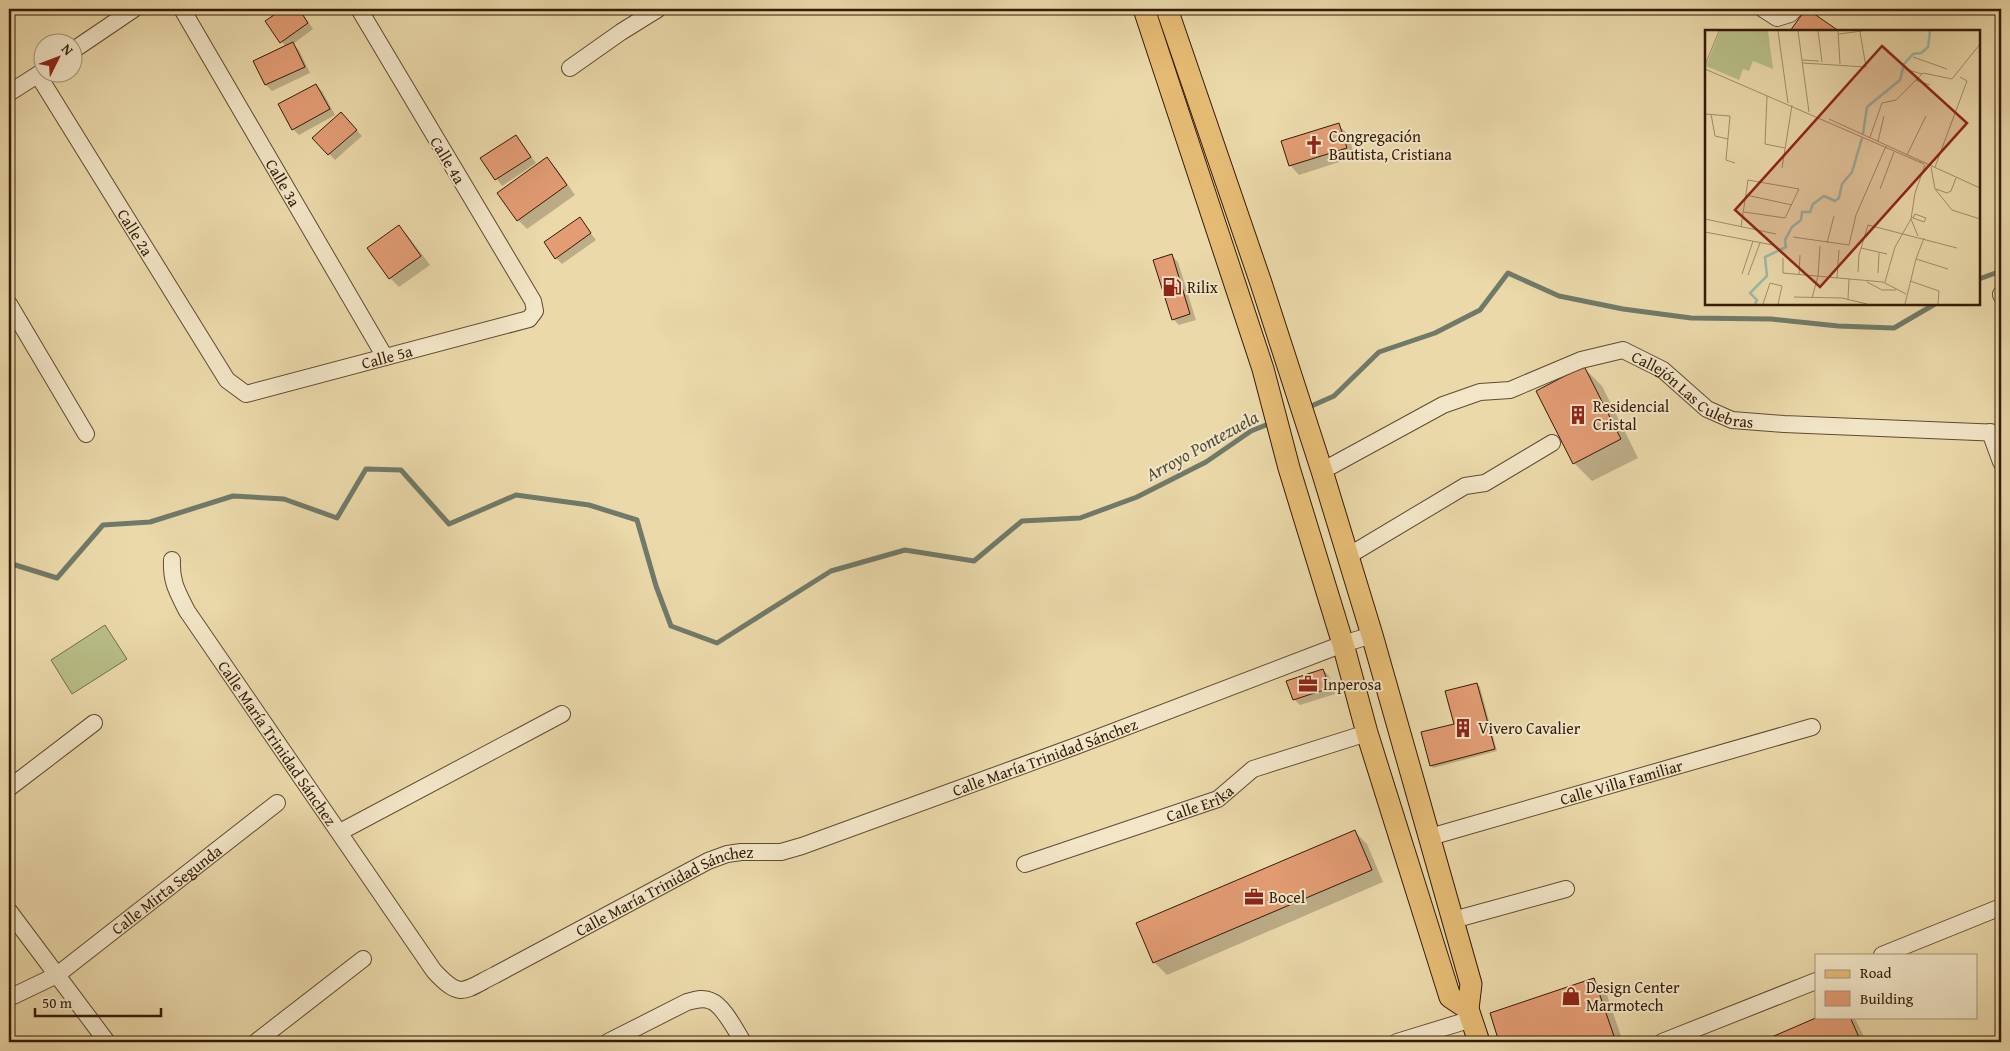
<svg xmlns="http://www.w3.org/2000/svg" width="2010" height="1051" viewBox="0 0 2010 1051" font-family="'Gentium Book Plus',serif">
	<style>
		.green { fill: #b8bf88; stroke: #766d48 }
		.shadow { fill: #0003 }
		.lines { fill: none; stroke-linecap: round; stroke-linejoin: round }
		.stream { stroke: #707a6a; stroke-width: 5 }
		.building { fill: #e39c74; stroke: #341b07 }
		.minor-casing { stroke: #624a30; stroke-width: 18 }
		.major-casing { stroke: #341b07; stroke-width: 23 }
		.minor { stroke: #f2e6c8; stroke-width: 16 }
		.major { stroke: #e6bc75; stroke-width: 21 }
		.labels { text-anchor: middle; stroke-width: 4; stroke-linejoin: round; paint-order: stroke }
		.poi-label { font-size: 16px; fill: #341b07; stroke: #f2e6c8; text-anchor: start }
		.street-label { font-size: 16px; fill: #341b07; stroke: #f2e6c8 }
		.water-label { font-size: 18px; font-style: italic; fill: #524b39; stroke: #f2e6c8 }
		.inset-river { fill: none; stroke: #98baac; stroke-width: 2.5 }
		.inset-road { fill: none; stroke: #a28d69; stroke-width: 1 }
		.view { fill: #8f2418; fill-opacity: 0.15; stroke: #8f2418; stroke-width: 2.5 }
		.inset-edge { fill: none; stroke: #341b07; stroke-width: 2.5 }
	</style>
	<rect width="100%" height="100%" fill="#ebd9aa"/>
	<filter id="stains"><feTurbulence type="fractalNoise" baseFrequency=".004" numOctaves="4"/><feColorMatrix values="0 0 0 0 .2 0 0 0 0 .09 0 0 0 0 .02 0 0 0 .5 -.17"/></filter>
	<radialGradient id="worn" r=".72"><stop offset=".6" stop-color="#630" stop-opacity="0"/><stop offset="1" stop-color="#630" stop-opacity=".3"/></radialGradient>
	<path class="green" d="M 105,625 L 127,659 L 72,694 L 51,660 Z"/>
	<g class="shadow">
		<path d="M 286,9 L 299,9 L 313,29 L 293,44 L 299,50 L 310,73 L 272,91 L 266,85 L 286,47 L 267,22 Z"/>
		<path d="M 316,85 L 322,91 L 335,115 L 299,135 L 293,129 Z"/>
		<path d="M 347,120 L 362,136 L 335,160 L 314,138 Z"/>
		<path d="M 1338,125 L 1348,134 L 1355,157 L 1299,175 L 1290,165 Z"/>
		<path d="M 516,136 L 536,163 L 502,186 L 482,158 Z"/>
		<path d="M 547,159 L 556,168 L 575,195 L 527,229 L 518,220 Z"/>
		<path d="M 580,219 L 596,240 L 562,264 L 556,258 Z"/>
		<path d="M 399,227 L 408,236 L 430,265 L 399,287 L 390,278 Z"/>
		<path d="M 1172,256 L 1178,262 L 1196,320 L 1179,325 L 1173,319 Z"/>
		<path d="M 1584,368 L 1602,386 L 1638,458 L 1592,481 L 1574,463 Z"/>
		<path d="M 1323,670 L 1329,676 L 1335,694 L 1300,705 L 1294,699 Z"/>
		<path d="M 1477,684 L 1480,687 L 1497,751 L 1433,768 L 1431,765 L 1456,725 Z"/>
		<path d="M 1355,832 L 1367,844 L 1383,882 L 1167,975 L 1154,962 Z"/>
		<path d="M 1594,980 L 1606,992 L 1623,1042 L 1501,1042 L 1491,1014 Z"/>
		<path d="M 1821,1017 L 1854,1017 L 1867,1042 L 1763,1042 Z"/>
	</g>
	<g class="lines">
		<g class="stream">
			<path d="M 1979,279 L 2001,271"/>
			<path d="M 1307,408 L 1334,396 L 1379,352 L 1435,333 L 1480,310 L 1508,273 L 1559,296 L 1623,309 L 1691,318 L 1771,319 L 1838,326 L 1894,328 L 1935,304"/>
			<path d="M 9,563 L 57,578 L 103,525 L 150,522 L 233,496 L 284,499 L 337,518 L 366,469 L 401,470 L 449,524 L 516,495 L 589,505 L 637,520 L 656,586 L 671,626 L 717,643 L 831,571 L 905,550 L 974,561 L 1022,521 L 1080,518 L 1137,497 L 1206,462 L 1251,431 L 1271,423"/>
		</g>
	</g>
	<g class="building">
		<path d="M 283,9 L 299,9 L 308,23 L 280,43 L 265,21 Z"/>
		<path d="M 1806,9 L 1807,9 L 1839,31 L 1790,31 Z"/>
		<path d="M 293,42 L 305,67 L 265,85 L 253,61 Z"/>
		<path d="M 316,84 L 330,109 L 292,130 L 278,104 Z"/>
		<path d="M 341,112 L 357,130 L 328,155 L 312,138 Z"/>
		<path d="M 1339,123 L 1347,148 L 1289,166 L 1281,141 Z"/>
		<path d="M 516,135 L 531,157 L 495,180 L 480,158 Z"/>
		<path d="M 547,157 L 567,185 L 517,221 L 497,193 Z"/>
		<path d="M 580,217 L 591,233 L 555,259 L 544,242 Z"/>
		<path d="M 399,225 L 421,256 L 389,279 L 367,248 Z"/>
		<path d="M 1172,254 L 1190,314 L 1172,320 L 1153,260 Z"/>
		<path d="M 1584,366 L 1621,439 L 1573,464 L 1536,391 Z"/>
		<path d="M 1323,669 L 1330,688 L 1293,700 L 1286,681 Z"/>
		<path d="M 1477,683 L 1495,749 L 1430,766 L 1421,732 L 1454,724 L 1445,691 Z"/>
		<path d="M 1355,830 L 1372,870 L 1153,963 L 1136,923 Z"/>
		<path d="M 1594,978 L 1616,1042 L 1499,1042 L 1490,1013 Z"/>
		<path d="M 1818,1017 L 1850,1017 L 1861,1042 L 1760,1042 Z"/>
	</g>
	<g class="lines">
		<g class="minor-casing">
			<g id="minor">
				<path id="s1" d="M 182,9 L 385,357"/>
				<path d="M 1763,9 L 1777,18 L 1790,14 L 1795,9"/>
				<path d="M 72,51 L 134,9"/>
				<path d="M 570,68 L 621,32 L 658,9"/>
				<path id="s2" d="M 38,75 L 227,380 L 246,394 L 529,319 L 535,311 L 533,301 L 359,9"/>
				<path d="M 9,93 L 42,72"/>
				<path d="M 2001,294 L 2001,295"/>
				<path d="M 9,304 L 86,434"/>
				<path d="M 1990,432 L 2001,462"/>
				<path id="s3" d="M 1322,471 L 1443,405 L 1480,392 L 1510,390 L 1581,360 L 1623,350 L 1663,370 L 1707,409 L 1732,420 L 1784,424 L 2001,433"/>
				<path d="M 1348,556 L 1465,486 L 1485,483 L 1552,443"/>
				<path id="s4" d="M 172,560 C 171,582 177,591 187,611 L 434,971 C 461,1000 463,991 495,975 L 708,861 L 727,854 L 741,852 L 781,852 L 802,846 L 1076,746 L 1343,644 L 1372,635"/>
				<path d="M 9,788 L 94,723"/>
				<path d="M 340,832 L 562,714"/>
				<path id="s5" d="M 1430,837 L 1812,727"/>
				<path id="s6" d="M 1025,864 L 1218,799 L 1253,769 L 1367,733"/>
				<path d="M 9,911 L 107,1042"/>
				<path d="M 1453,920 L 1566,889"/>
				<path d="M 1882,955 L 2001,907"/>
				<path id="s7" d="M 9,998 L 57,975 L 277,803"/>
				<path d="M 256,1042 L 363,959"/>
				<path d="M 608,1042 L 687,1002 C 695,1000 703,997 711,1001 C 723,1005 736,1031 743,1042"/>
				<path d="M 1397,1042 L 1472,1019"/>
				<path d="M 1662,1042 L 1816,981"/>
			</g>
		</g>
		<g class="major-casing">
			<g id="major">
				<path d="M 1144,9 L 1263,369 L 1289,468 L 1343,644 L 1367,733 L 1450,997 L 1468,1009"/>
				<path d="M 1167,9 L 1261,283 L 1322,471 L 1372,635 L 1471,984 L 1468,1009 L 1479,1042"/>
			</g>
		</g>
		<use href="#minor" class="minor"/>
		<use href="#major" class="major"/>
	</g>
	<defs>
		<g id="church-bare" transform="scale(1.5)"><path d="M-1.2-6h2.4v3.5h3.3v2.4h-3.3V6h-2.4V-.1h-3.3v-2.4h3.3Z" fill="#8f2418" stroke="#f2e6c8" stroke-width="2.5" paint-order="stroke"/></g>
		<g id="fuel-bare" transform="scale(1.5)"><path d="M-5.5-6h7V0h2V4h1.3V-2.5L3-4.5l.8-.8L6-3V5H2.5V1h-1V6h-7ZM-4.2-4.7v3.2H.2V-4.7Z" fill="#8f2418" stroke="#f2e6c8" stroke-width="2.5" paint-order="stroke"/></g>
		<g id="building-bare" transform="scale(1.5)"><path d="M-4-6H4V6H1V3H-1V6H-4ZM-2.5-4.3h1.7v1.8h-1.7ZM.8-4.3h1.7v1.8H.8ZM-2.5-1h1.7V.8h-1.7ZM.8-1h1.7V.8H.8Z" fill="#8f2418" stroke="#f2e6c8" stroke-width="2.5" paint-order="stroke"/></g>
		<g id="office-bare" transform="scale(1.5)"><path d="M-6-3h4V-5.5h4V-3h4V5H-6ZM-1-4.5V-3h2v-1.5ZM-6 0V1H6V0Z" fill="#8f2418" stroke="#f2e6c8" stroke-width="2.5" paint-order="stroke"/></g>
		<g id="shop-bare" transform="scale(1.5)"><path d="M-5-2.5h2.3a2.7 3.5 0 0 1 5.4 0H5L5.5 6h-11ZM-1.5-2.5h3a1.5 2.3 0 0 0-3 0Z" fill="#8f2418" stroke="#f2e6c8" stroke-width="2.5" paint-order="stroke"/></g>
	</defs>
	<g fill-rule="evenodd">
		<use href="#church-bare" x="1314" y="145"/>
		<use href="#fuel-bare" x="1172" y="287"/>
		<use href="#building-bare" x="1578" y="415"/>
		<use href="#office-bare" x="1308" y="684"/>
		<use href="#building-bare" x="1463" y="728"/>
		<use href="#office-bare" x="1254" y="897"/>
		<use href="#shop-bare" x="1571" y="996"/>
	</g>
	<g class="labels">
		<g class="poi-label">
			<text x="1329" y="142">Congregación<tspan x="1329" dy="18">Bautista, Cristiana</tspan></text>
			<text x="1187" y="293">Rilix</text>
			<text x="1593" y="412">Residencial<tspan x="1593" dy="18">Cristal</tspan></text>
			<text x="1323" y="690">Inperosa</text>
			<text x="1478" y="734">Vivero Cavalier</text>
			<text x="1269" y="903">Bocel</text>
			<text x="1586" y="993">Design Center<tspan x="1586" dy="18">Marmotech</tspan></text>
		</g>
		<g class="street-label">
			<text transform="translate(448 160) rotate(59)" y="6">Calle 4a</text>
			<text dy="6" stroke="none"><textPath href="#s1" startOffset="201">Calle 3a</textPath></text>
			<text dy="6" stroke="none"><textPath href="#s2" startOffset="185">Calle 2a</textPath></text>
			<text dy="6" stroke="none"><textPath href="#s2" startOffset="528">Calle 5a</textPath></text>
			<text dy="6" stroke="none"><textPath href="#s3" startOffset="409">Callejón Las Culebras</textPath></text>
			<text dy="6" stroke="none"><textPath href="#s4" startOffset="214">Calle María Trinidad Sánchez</textPath></text>
			<text dy="6" stroke="none"><textPath href="#s4" startOffset="1158">Calle María Trinidad Sánchez</textPath></text>
			<text dy="6" stroke="none"><textPath href="#s5" startOffset="199">Calle Villa Familiar</textPath></text>
			<text dy="6" stroke="none"><textPath href="#s6" startOffset="185">Calle Erika</textPath></text>
			<text dy="6" stroke="none"><textPath href="#s7" startOffset="192">Calle Mirta Segunda</textPath></text>
			<text dy="6" stroke="none"><textPath href="#s4" startOffset="752">Calle María Trinidad Sánchez</textPath></text>
		</g>
		<g class="water-label">
			<text transform="translate(1202 446) rotate(-29)" y="6">Arroyo Pontezuela</text>
		</g>
	</g>
	<g transform="translate(1705 30)">
		<rect width="275" height="275" fill="#ebd9aa"/>
		<path d="M 15,1 L 63,1 L 68,39 L 48,31 L 44,41 L 38,39 L 34,50 L 1,36 Z" fill="#b8bf88"/>
		<path class="inset-river" d="M 158,104 L 162,77 L 195,50 L 199,34 L 208,24 L 216,23 L 223,17 L 225,1M 50,274 L 52,270 L 45,263 L 62,246 L 60,227 L 81,217 L 80,210 L 87,197 L 96,190 L 97,182 L 105,182 L 108,174 L 119,166 L 130,171 L 134,168 L 137,154 L 147,142 L 157,108"/>
		<path class="inset-road" d="M 73,1 L 83,73M 93,1 L 104,82M 113,1 L 117,32M 133,1 L 135,34M 134,4 L 157,1M 208,27 L 242,39M 97,30 L 114,31M 98,33 L 161,37 L 155,2M 0,35 L 14,1M 0,39 L 219,134M 200,39 L 217,44M 210,50 L 225,55M 62,66 L 60,114 L 80,118M 0,84 L 25,86 L 21,130 L 30,133M 6,84 L 10,106 L 23,109M 124,89 L 275,158M 165,107 L 177,73 L 191,70 L 218,43 L 247,49 L 275,14M 173,111 L 179,86M 202,125 L 221,86M 226,137 L 230,159 L 247,180 L 275,189M 230,137 L 262,51 L 255,47M 77,138 L 87,75M 175,159 L 189,122M 231,159 L 242,163 L 246,161 L 251,148M 41,165 L 87,175M 206,187 L 208,188 L 219,192 L 221,188 L 210,184 L 208,188M 0,189 L 71,204M 206,189 L 213,206M 36,197 L 43,150 L 94,159 L 80,188 L 39,182M 0,202 L 68,215M 88,207 L 144,215 L 151,185 L 181,116M 122,213 L 129,186M 156,218 L 182,224M 78,228 L 78,243 L 178,252 L 201,264M 211,229 L 243,239M 153,242 L 154,225 L 163,195 L 252,218M 173,243 L 174,223M 37,244 L 48,211M 43,245 L 55,213M 94,245 L 95,225M 132,248 L 134,220M 205,251 L 234,261 L 233,274M 162,252 L 177,260 L 191,260M 180,252 L 190,217 L 206,189 L 210,163 L 220,135M 89,267 L 137,268 L 162,274M 107,268 L 113,246 L 115,216M 143,269 L 144,249M 58,274 L 65,253 L 77,256 L 73,274M 200,274 L 211,229 L 219,208"/>
		<path class="view" d="M 177,16 L 262,93 L 115,257 L 30,180 Z"/>
		<rect width="275" height="275" class="inset-edge"/>
	</g>
	<rect width="2010" height="1051" fill="none" stroke="#ebd9aa" stroke-width="30"/>
	<rect x="10" y="10" width="1990" height="1031" fill="none" stroke="#341b07" stroke-width="2.5"/>
	<rect x="15" y="15" width="1980" height="1021" fill="none" stroke="#341b07"/>
	<rect x="1815" y="954" width="162" height="65" fill="#f2e6c8" stroke="#a6957b"/>
	<rect x="1825" y="970" width="25" height="8" fill="#e6bc75" stroke="#a6957b"/>
	<text x="1860" y="978" font-size="15" fill="#341b07">Road</text>
	<rect x="1825" y="991" width="25" height="15" fill="#e39c74" stroke="#a6957b"/>
	<text x="1860" y="1004" font-size="15" fill="#341b07">Building</text>
	<g transform="translate(58 58) rotate(48)"><circle r="24" fill="#f2e6c8" stroke="#a6957b"/>
	<path d="M0-4L9 19L0 12L-9 19Z" fill="#8f2418"/>
	<text y="-8" font-size="14" font-weight="bold" text-anchor="middle" fill="#341b07">N</text>
	</g>
	<path d="M35 1008v8h126v-8" fill="none" stroke="#341b07" stroke-width="2.5"/>
	<text x="42" y="1008" font-size="15" fill="#341b07" stroke="#f2e6c8" stroke-width="4" paint-order="stroke">50 m</text>
	<rect width="100%" height="100%" filter="url(#stains)"/>
	<rect width="100%" height="100%" fill="url(#worn)"/>
</svg>
